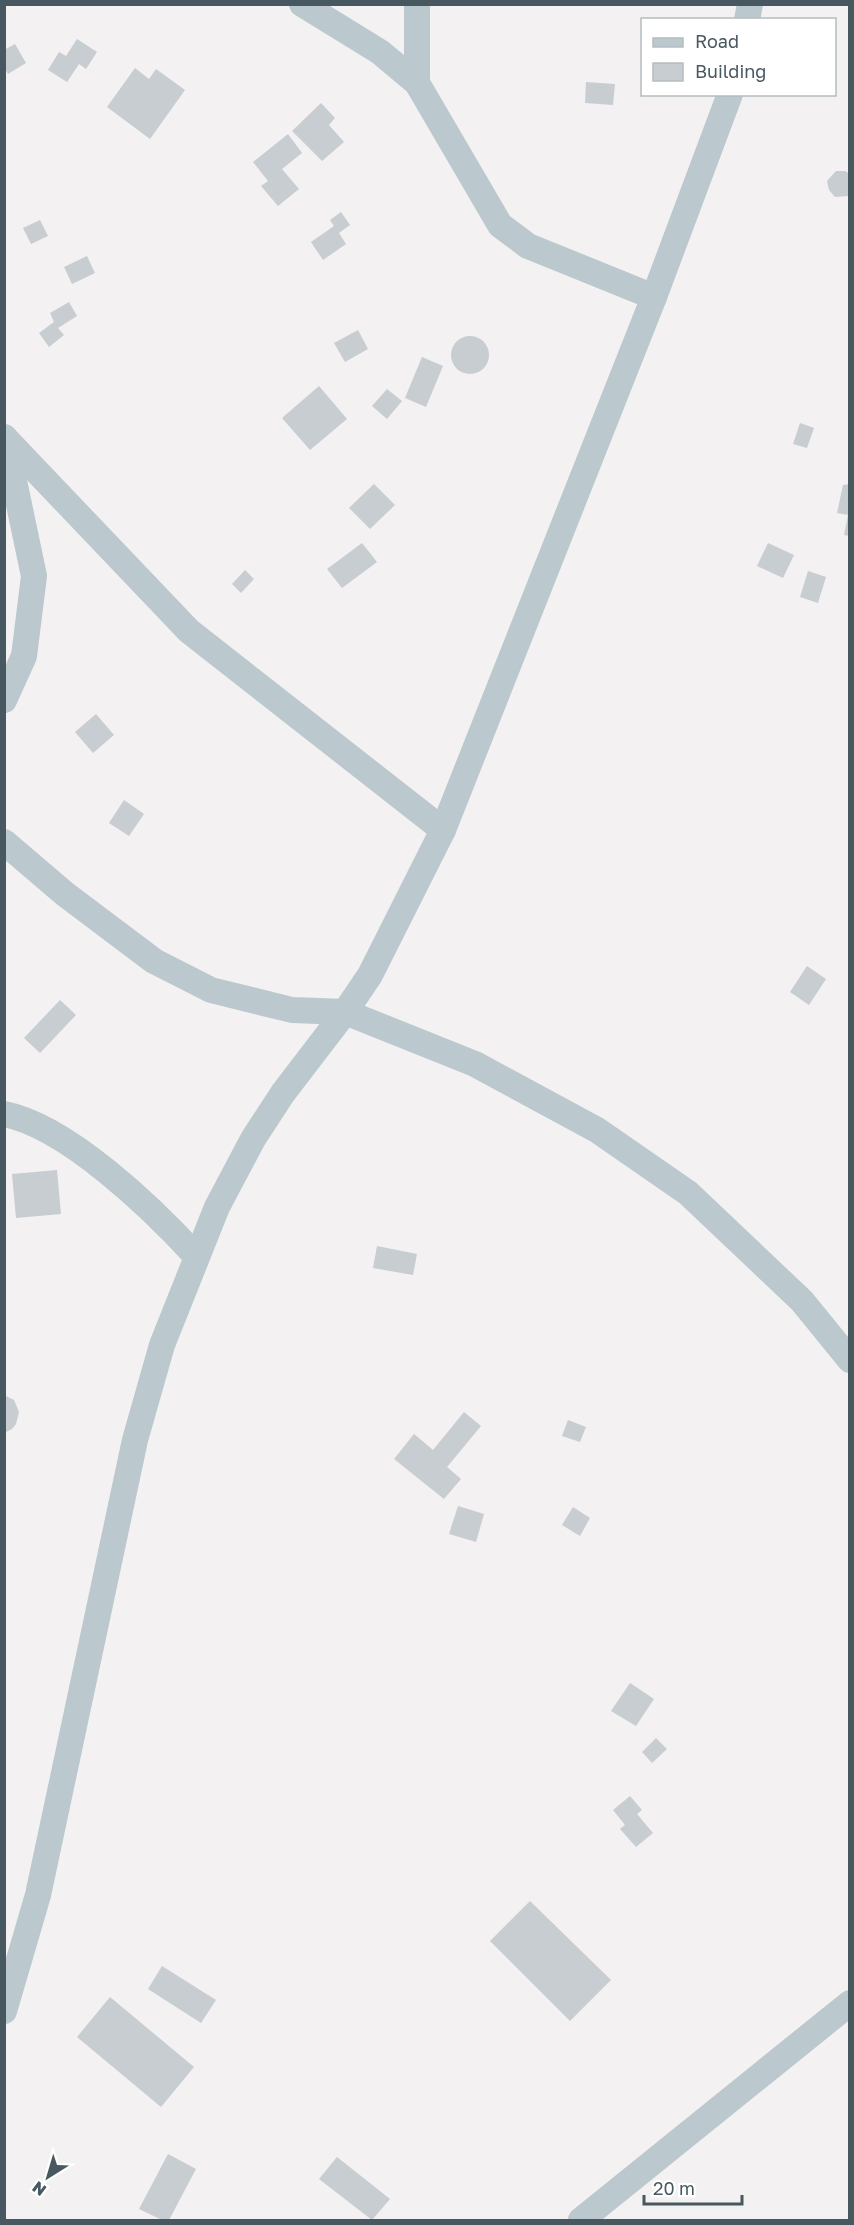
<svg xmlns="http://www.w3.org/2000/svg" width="854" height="2225" viewBox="0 0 854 2225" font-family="'Golos Text',sans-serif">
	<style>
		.building { fill: #c7cdd1 }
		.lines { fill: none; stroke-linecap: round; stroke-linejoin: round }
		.street { stroke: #bbc8ce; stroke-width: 26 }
	</style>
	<rect width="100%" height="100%" fill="#f3f1f1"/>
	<g class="building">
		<path d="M 77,39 L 97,52 L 86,69 L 79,64 L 67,82 L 48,70 L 59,52 L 66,56 Z"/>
		<path d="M 15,44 L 26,63 L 8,74 L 4,67 L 4,50 Z"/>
		<path d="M 135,68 L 149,79 L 156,69 L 185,90 L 150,139 L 107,107 Z"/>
		<path d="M 586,82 L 615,84 L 613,105 L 585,103 Z"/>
		<path d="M 321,103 L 335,118 L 329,125 L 344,142 L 322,161 L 292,131 Z"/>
		<path d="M 288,134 L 302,153 L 282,169 L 299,189 L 278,206 L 261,186 L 268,181 L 253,162 Z"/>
		<path d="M 836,171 L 845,171 L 850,174 L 848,196 L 835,197 L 829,190 L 827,181 Z"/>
		<path d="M 341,212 L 350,225 L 339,233 L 346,244 L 323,260 L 311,242 L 334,226 L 330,220 Z"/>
		<path d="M 40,220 L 48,236 L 31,244 L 23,228 Z"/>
		<path d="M 87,256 L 95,273 L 72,284 L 64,267 Z"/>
		<path d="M 69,302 L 77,316 L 58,328 L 64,335 L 49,347 L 39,333 L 54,322 L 50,313 Z"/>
		<path d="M 358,330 L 368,349 L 345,362 L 334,343 Z"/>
		<circle cx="470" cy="355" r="19"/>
		<path d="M 422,357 L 443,366 L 426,407 L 405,398 Z"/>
		<path d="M 319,386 L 347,419 L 310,450 L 282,418 Z"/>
		<path d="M 387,389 L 402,401 L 387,419 L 372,406 Z"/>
		<path d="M 800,423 L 814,428 L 807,448 L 793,444 Z"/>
		<path d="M 374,484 L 395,505 L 370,529 L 349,508 Z"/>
		<path d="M 850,484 L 850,536 L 844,535 L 848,515 L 837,513 L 843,485 Z"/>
		<path d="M 362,543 L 377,562 L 342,588 L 327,569 Z"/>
		<path d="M 768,543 L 794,555 L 783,578 L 757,566 Z"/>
		<path d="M 245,570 L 254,579 L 241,593 L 232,584 Z"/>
		<path d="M 808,571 L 826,577 L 818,603 L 800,597 Z"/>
		<path d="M 96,714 L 114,735 L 93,753 L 75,732 Z"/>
		<path d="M 124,800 L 144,814 L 129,836 L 109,823 Z"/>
		<path d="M 807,966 L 826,979 L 809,1005 L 790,992 Z"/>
		<path d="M 60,1000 L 76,1015 L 40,1053 L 24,1038 Z"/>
		<path d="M 57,1170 L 61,1214 L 16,1218 L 12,1174 Z"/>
		<path d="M 377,1246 L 417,1254 L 413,1275 L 373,1268 Z"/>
		<path d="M 4,1395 L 14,1400 L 19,1412 L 16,1424 L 12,1429 L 4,1433 Z"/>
		<path d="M 464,1412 L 481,1426 L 447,1467 L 461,1479 L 444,1499 L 394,1459 L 414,1434 L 433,1450 Z"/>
		<path d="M 568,1420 L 586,1427 L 580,1442 L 562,1436 Z"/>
		<path d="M 458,1506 L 484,1514 L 476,1542 L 449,1534 Z"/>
		<path d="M 573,1507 L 590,1518 L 580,1536 L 562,1525 Z"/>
		<path d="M 630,1683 L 654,1699 L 636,1726 L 611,1711 Z"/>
		<path d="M 656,1738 L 667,1749 L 652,1763 L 642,1752 Z"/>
		<path d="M 630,1796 L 642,1810 L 637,1814 L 653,1833 L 636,1847 L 620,1829 L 625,1825 L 613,1810 Z"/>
		<path d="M 530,1901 L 611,1980 L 570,2021 L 490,1941 Z"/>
		<path d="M 162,1966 L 216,2000 L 201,2023 L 148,1989 Z"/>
		<path d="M 110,1997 L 194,2067 L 161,2107 L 77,2037 Z"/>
		<path d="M 168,2154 L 196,2169 L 169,2220 L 162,2220 L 139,2209 Z"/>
		<path d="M 337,2157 L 390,2199 L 372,2220 L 319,2179 Z"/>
	</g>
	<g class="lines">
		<g class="street">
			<path d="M 302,4 L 380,52 L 417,83 L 500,225 L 528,246 L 654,297"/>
			<path d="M 747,20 L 750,4"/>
			<path d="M 417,83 L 417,4"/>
			<path d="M 4,437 L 189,631 L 443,830"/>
			<path d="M 4,700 L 24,656 L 34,576 L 5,438"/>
			<path d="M 4,842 L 65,894 L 154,961 L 211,990 L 292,1010 L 345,1012 L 475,1064 L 597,1130 L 688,1193 L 802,1301 L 850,1360"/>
			<path d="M 4,1114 C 67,1126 153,1209 196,1256"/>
			<path d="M 4,2011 L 38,1895 L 135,1440 L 162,1345 L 217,1207 L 253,1139 L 283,1093 L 345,1012 L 370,975 L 443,830 L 654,297 L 730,94"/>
			<path d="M 581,2220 L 850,2003"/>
		</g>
	</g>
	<rect width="854" height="2225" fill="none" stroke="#475860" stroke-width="12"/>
	<rect x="641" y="18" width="195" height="78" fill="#ffffff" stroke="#b5bcbf" stroke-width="1.5"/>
	<rect x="653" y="38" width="30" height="9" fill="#bbc8ce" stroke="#b5bcbf" stroke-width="1.5"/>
	<text x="695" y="48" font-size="18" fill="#475860">Road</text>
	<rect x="653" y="63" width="30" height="18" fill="#c7cdd1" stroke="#b5bcbf" stroke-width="1.5"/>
	<text x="695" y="78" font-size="18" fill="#475860">Building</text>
	<g transform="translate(48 2177) rotate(217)" stroke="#ffffff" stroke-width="4.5" paint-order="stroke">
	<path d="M0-4.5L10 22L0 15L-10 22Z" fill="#475860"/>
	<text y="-9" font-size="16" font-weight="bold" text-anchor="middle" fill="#475860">N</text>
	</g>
	<path d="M644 2195v9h98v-9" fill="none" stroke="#475860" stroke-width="3"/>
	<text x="653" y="2195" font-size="18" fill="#475860" stroke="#ffffff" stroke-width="4.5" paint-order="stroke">20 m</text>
</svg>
